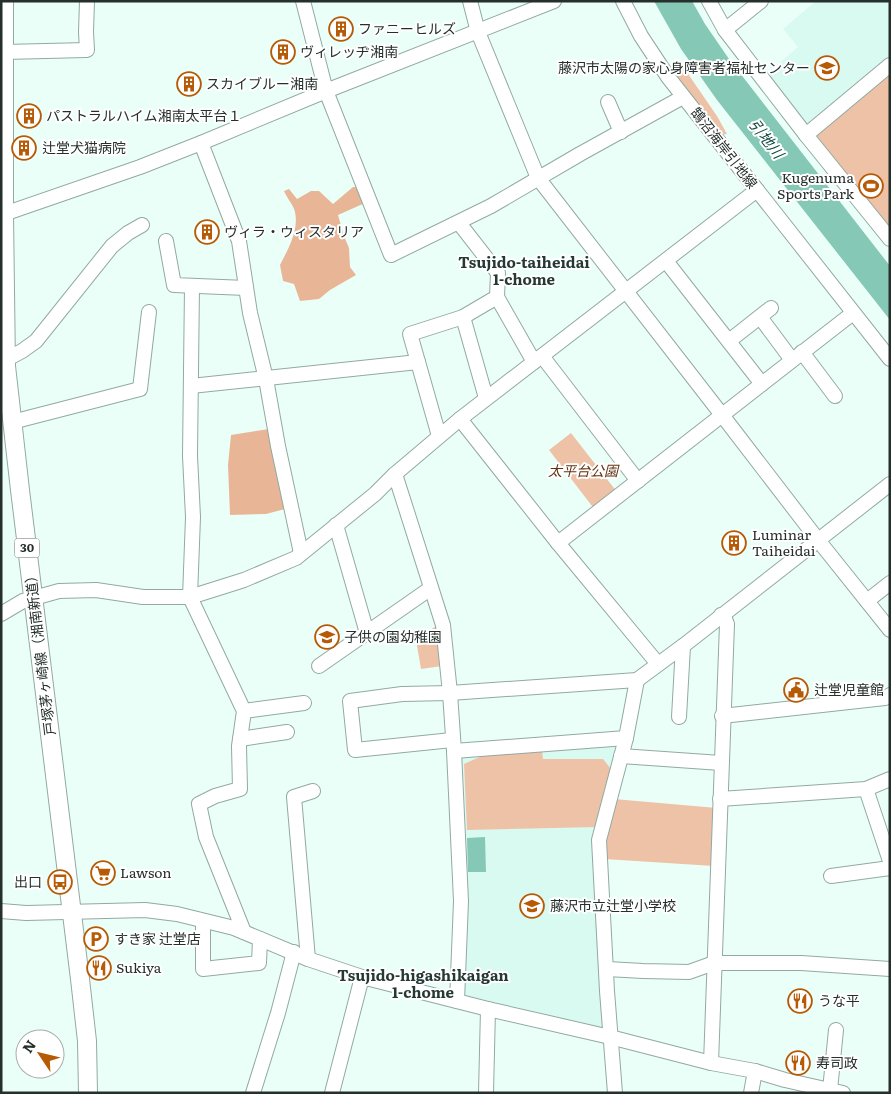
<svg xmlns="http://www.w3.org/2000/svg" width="891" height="1094" viewBox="0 0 891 1094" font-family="Literata,'Noto Sans JP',serif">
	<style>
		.built { fill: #d9faf0 }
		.green { fill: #eec2a7 }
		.forest { fill: #e8b697 }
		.water { fill: #86c8b6 }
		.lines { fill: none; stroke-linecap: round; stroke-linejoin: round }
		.minor-casing { stroke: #92a9a2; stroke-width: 16 }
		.major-casing { stroke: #92a9a2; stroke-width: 20 }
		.minor { stroke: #fff; stroke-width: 14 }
		.major { stroke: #fff; stroke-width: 18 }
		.labels { text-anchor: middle; stroke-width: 4; stroke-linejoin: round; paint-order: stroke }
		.shield { fill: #fff; stroke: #666d6b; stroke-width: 1 }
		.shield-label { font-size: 12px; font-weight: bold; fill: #252f2c }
		.poi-label { font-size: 14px; fill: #252f2c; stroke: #fff; text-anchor: start }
		.street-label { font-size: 14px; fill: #252f2c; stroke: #fff }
		.park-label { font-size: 14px; font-style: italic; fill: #613210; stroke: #fff }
		.water-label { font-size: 15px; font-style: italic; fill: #134c40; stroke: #fff }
		.neighbourhood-label { font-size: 15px; font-weight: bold; fill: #253934; stroke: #fff }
	</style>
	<rect width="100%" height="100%" fill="#ebfff9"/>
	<g class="built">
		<path d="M 816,1 L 886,1 L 890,6 L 890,61 L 808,129 L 764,76 L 798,47 L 783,29 Z"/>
		<path d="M 613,745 L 615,748 L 598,827 L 605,1024 L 603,1029 L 465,995 L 462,992 L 463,832 L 466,832 L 462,755 Z"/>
	</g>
	<g class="green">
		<path d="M 663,68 L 684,68 L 717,116 L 727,134 L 714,136 Z"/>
		<path d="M 890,69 L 890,235 L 814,138 L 814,134 Z"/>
		<path d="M 571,433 L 617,492 L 595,510 L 549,450 Z"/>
		<path d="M 439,624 L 442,666 L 421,669 L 416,640 Z"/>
		<path d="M 542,751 L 543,759 L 603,759 L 611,769 L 598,827 L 467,830 L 464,764 L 484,755 Z"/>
		<path d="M 614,799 L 717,808 L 714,866 L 604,859 L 603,839 Z"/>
	</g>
	<g class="forest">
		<path d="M 353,187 L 359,187 L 365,203 L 338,215 L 344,236 L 349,248 L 350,267 L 356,275 L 330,290 L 319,299 L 300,301 L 294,284 L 283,281 L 280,265 C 288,249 299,231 295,212 C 294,206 287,198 284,191 L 289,189 L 297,199 L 311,191 L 319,191 L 333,204 Z"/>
		<path d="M 269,429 L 285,509 L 266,514 L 230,515 L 228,465 L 231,435 Z"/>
	</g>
	<g class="water">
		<path d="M 654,1 L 692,1 L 705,24 L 729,59 L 890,266 L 890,320 L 717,100 L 681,49 Z"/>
		<path d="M 485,837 L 486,872 L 468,872 L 467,838 Z"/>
	</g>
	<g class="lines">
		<g class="minor-casing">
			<g id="minor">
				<path d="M 303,1 L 326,91 L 391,255 L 491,206 L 580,154 L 683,97"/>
				<path d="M 470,1 L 478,32 L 538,178 L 722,415 L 818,540 L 890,630"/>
				<path d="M 623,1 L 641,36 L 668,77 L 890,359"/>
				<path d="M 709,1 L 725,30 L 806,135 L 890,239"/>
				<path d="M 725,30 L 761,1"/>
				<path d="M 4,52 L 87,50 L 86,32 L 87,1"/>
				<path d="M 608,102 L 621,132"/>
				<path d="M 806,135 L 890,65"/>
				<path d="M 201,143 L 239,241 L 250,313 L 266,379 L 278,446 L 301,553"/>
				<path d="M 1,215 L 140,167 L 201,143 L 326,91 L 554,1"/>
				<path d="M 459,223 L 498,273 L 497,297 L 534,362"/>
				<path d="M 166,241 L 174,285 L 246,288"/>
				<path d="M 666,261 L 762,384"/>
				<path d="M 192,286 L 190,456 L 193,517 L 190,597 L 244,711 L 239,746 L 240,789 L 215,796 L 199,804 L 206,837 L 244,932"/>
				<path d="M 463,317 L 486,398"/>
				<path d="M 760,317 L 792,360"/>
				<path d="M 729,341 L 771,308"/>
				<path d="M 802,352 L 835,396"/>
				<path d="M 542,356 L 638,481"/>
				<path d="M 7,359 L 22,351 L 36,341 L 112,246 L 128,233 L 142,225"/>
				<path d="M 418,362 L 410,334 L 463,317 L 497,297"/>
				<path d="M 191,386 L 418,362 L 439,436"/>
				<path d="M 460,419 L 558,543 L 658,664"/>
				<path d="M 12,422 L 140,389 L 149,312"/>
				<path d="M 395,474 L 443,625 L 450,693 L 454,751 L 461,901 L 457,1001"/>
				<path d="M 336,525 L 367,633"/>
				<path d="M 558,543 L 853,313"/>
				<path d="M 867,601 L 890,583"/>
				<path d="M 1,614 L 23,601 L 59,591 L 96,590 L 143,597 L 190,597 L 244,580 L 296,558 L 375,494 L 395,474 L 460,419 L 757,190"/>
				<path d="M 319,666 L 431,588"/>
				<path d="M 244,711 L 304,703"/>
				<path d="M 722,716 L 885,698 L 890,695"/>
				<path d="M 679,717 L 683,646"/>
				<path d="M 240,739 L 287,732"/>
				<path d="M 452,740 L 355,750 L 350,701 L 402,694 L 450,693 L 637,680 L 683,646 L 890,484"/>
				<path d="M 454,751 L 626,738"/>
				<path d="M 621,756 L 721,763"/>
				<path d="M 866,789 L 890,861"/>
				<path d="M 720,799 L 866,789 L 890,779"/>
				<path d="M 831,876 L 890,868"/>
				<path d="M 1,911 L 26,913 L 145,910 L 177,914 L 234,928 L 308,959 L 362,977 L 488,1009 L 610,1037 L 711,1063 L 755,1071 L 785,1080 L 843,1093"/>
				<path d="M 203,921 L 203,969 L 259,963 L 260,939"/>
				<path d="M 308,959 L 294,797 L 313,791"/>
				<path d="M 607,969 L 643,971 L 689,972 L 714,963 L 801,963 L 890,969"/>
				<path d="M 711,1063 L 727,624 L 725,619 L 721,615"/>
				<path d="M 830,1090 L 836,1030"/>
				<path d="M 253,1093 L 278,1013 L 294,952"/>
				<path d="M 332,1093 L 362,977"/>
				<path d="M 486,1093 L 488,1009"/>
				<path d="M 615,1093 L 607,991 L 599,840 L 626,738 L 637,680"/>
				<path d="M 751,1093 L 755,1071"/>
			</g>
		</g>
		<g class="major-casing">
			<path id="major" d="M 4,1 L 4,214 L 6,366 L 20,490 L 80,979 L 87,1041 L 88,1093"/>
		</g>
		<use href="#minor" class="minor"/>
		<use href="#major" class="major"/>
	</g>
	<defs>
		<g id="building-ring" transform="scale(1.25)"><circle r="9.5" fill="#fff" stroke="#b75a06" stroke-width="1.5"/><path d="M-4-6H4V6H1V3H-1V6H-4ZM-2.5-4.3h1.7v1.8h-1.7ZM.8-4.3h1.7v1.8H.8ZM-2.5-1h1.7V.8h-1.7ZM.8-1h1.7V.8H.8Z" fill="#b75a06"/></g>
		<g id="school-ring" transform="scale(1.25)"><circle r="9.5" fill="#fff" stroke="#b75a06" stroke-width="1.5"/><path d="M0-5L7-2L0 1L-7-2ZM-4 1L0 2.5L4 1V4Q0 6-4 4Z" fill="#b75a06"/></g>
		<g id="stadium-ring" transform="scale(1.25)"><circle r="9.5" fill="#fff" stroke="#b75a06" stroke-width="1.5"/><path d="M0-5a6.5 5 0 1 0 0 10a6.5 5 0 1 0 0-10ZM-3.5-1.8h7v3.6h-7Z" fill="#b75a06"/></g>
		<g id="civic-ring" transform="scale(1.25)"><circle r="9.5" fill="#fff" stroke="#b75a06" stroke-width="1.5"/><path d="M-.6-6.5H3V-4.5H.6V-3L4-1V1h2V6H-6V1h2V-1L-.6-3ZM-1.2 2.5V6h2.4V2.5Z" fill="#b75a06"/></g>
		<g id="supermarket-ring" transform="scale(1.25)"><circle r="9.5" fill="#fff" stroke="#b75a06" stroke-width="1.5"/><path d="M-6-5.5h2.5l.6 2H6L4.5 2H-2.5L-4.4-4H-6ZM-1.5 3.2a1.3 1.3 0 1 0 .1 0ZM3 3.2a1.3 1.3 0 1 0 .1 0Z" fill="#b75a06"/></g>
		<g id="bus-ring" transform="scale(1.25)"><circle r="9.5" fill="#fff" stroke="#b75a06" stroke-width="1.5"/><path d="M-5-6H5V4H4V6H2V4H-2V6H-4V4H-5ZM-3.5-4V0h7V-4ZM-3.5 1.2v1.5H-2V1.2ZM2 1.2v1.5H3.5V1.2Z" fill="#b75a06"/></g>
		<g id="parking-ring" transform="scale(1.25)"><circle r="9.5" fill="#fff" stroke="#b75a06" stroke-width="1.5"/><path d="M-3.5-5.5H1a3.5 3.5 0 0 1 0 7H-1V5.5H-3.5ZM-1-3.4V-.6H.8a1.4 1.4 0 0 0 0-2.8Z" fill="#b75a06"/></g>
		<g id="restaurant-ring" transform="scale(1.25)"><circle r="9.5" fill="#fff" stroke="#b75a06" stroke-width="1.5"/><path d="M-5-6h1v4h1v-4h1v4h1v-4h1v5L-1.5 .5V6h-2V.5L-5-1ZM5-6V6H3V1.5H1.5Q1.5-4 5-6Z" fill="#b75a06"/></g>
	</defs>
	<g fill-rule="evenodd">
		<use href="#building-ring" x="341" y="29"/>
		<use href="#building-ring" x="283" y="52"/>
		<use href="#school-ring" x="827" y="68"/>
		<use href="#building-ring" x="189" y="84"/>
		<use href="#building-ring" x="29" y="116"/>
		<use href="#building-ring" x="24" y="148"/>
		<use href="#stadium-ring" x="871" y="186"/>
		<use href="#building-ring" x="207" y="232"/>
		<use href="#building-ring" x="734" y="543"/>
		<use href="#school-ring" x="327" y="637"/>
		<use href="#civic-ring" x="796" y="690"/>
		<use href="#supermarket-ring" x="103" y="873"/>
		<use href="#bus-ring" x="60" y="882"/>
		<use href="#school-ring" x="532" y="906"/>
		<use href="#parking-ring" x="96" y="939"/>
		<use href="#restaurant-ring" x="99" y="968"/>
		<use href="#restaurant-ring" x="800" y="1001"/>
		<use href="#restaurant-ring" x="798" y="1063"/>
	</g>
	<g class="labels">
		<rect class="shield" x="14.5" y="538.5" width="25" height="19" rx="4"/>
		<g class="shield-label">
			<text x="27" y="552">30</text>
		</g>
		<g class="poi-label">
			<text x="358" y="34">ファニーヒルズ</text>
			<text x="300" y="57">ヴィレッヂ湘南</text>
			<text x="810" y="73" text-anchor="end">藤沢市太陽の家心身障害者福祉センター</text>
			<text x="206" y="89">スカイブルー湘南</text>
			<text x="46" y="121">パストラルハイム湘南太平台１</text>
			<text x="42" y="153">辻堂犬猫病院</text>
			<text x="854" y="183" text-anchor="end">Kugenuma<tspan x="854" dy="16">Sports Park</tspan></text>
			<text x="224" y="237">ヴィラ・ウィスタリア</text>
			<text x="752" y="540">Luminar<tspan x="752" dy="16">Taiheidai</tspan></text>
			<text x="344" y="642">子供の園幼稚園</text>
			<text x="814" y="695">辻堂児童館</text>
			<text x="120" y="878">Lawson</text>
			<text x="42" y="887" text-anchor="end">出口</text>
			<text x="550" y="911">藤沢市立辻堂小学校</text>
			<text x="114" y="944">すき家 辻堂店</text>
			<text x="116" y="973">Sukiya</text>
			<text x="818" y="1006">うな平</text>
			<text x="816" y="1068">寿司政</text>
		</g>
		<g class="street-label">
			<text transform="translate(724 148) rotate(52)" y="5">鵠沼海岸引地線</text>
			<text transform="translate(40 652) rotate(-97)" y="5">戸塚茅ヶ崎線（湘南新道）</text>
		</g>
		<g class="park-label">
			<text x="583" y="476">太平台公園</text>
		</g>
		<g class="water-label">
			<text transform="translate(766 139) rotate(52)" y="5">引地川</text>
		</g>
		<g class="neighbourhood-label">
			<text x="524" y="268">Tsujido-taiheidai<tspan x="524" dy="17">1-chome</tspan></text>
			<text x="423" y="981">Tsujido-higashikaigan<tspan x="423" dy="17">1-chome</tspan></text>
		</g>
	</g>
	<rect width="891" height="1094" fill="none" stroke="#252f2c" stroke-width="5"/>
	<g transform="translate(40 1054) rotate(305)"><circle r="24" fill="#ffffff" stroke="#a8acab"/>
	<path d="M0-4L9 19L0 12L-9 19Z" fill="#b75a06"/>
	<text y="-8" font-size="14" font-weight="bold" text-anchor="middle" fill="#252f2c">N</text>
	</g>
</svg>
